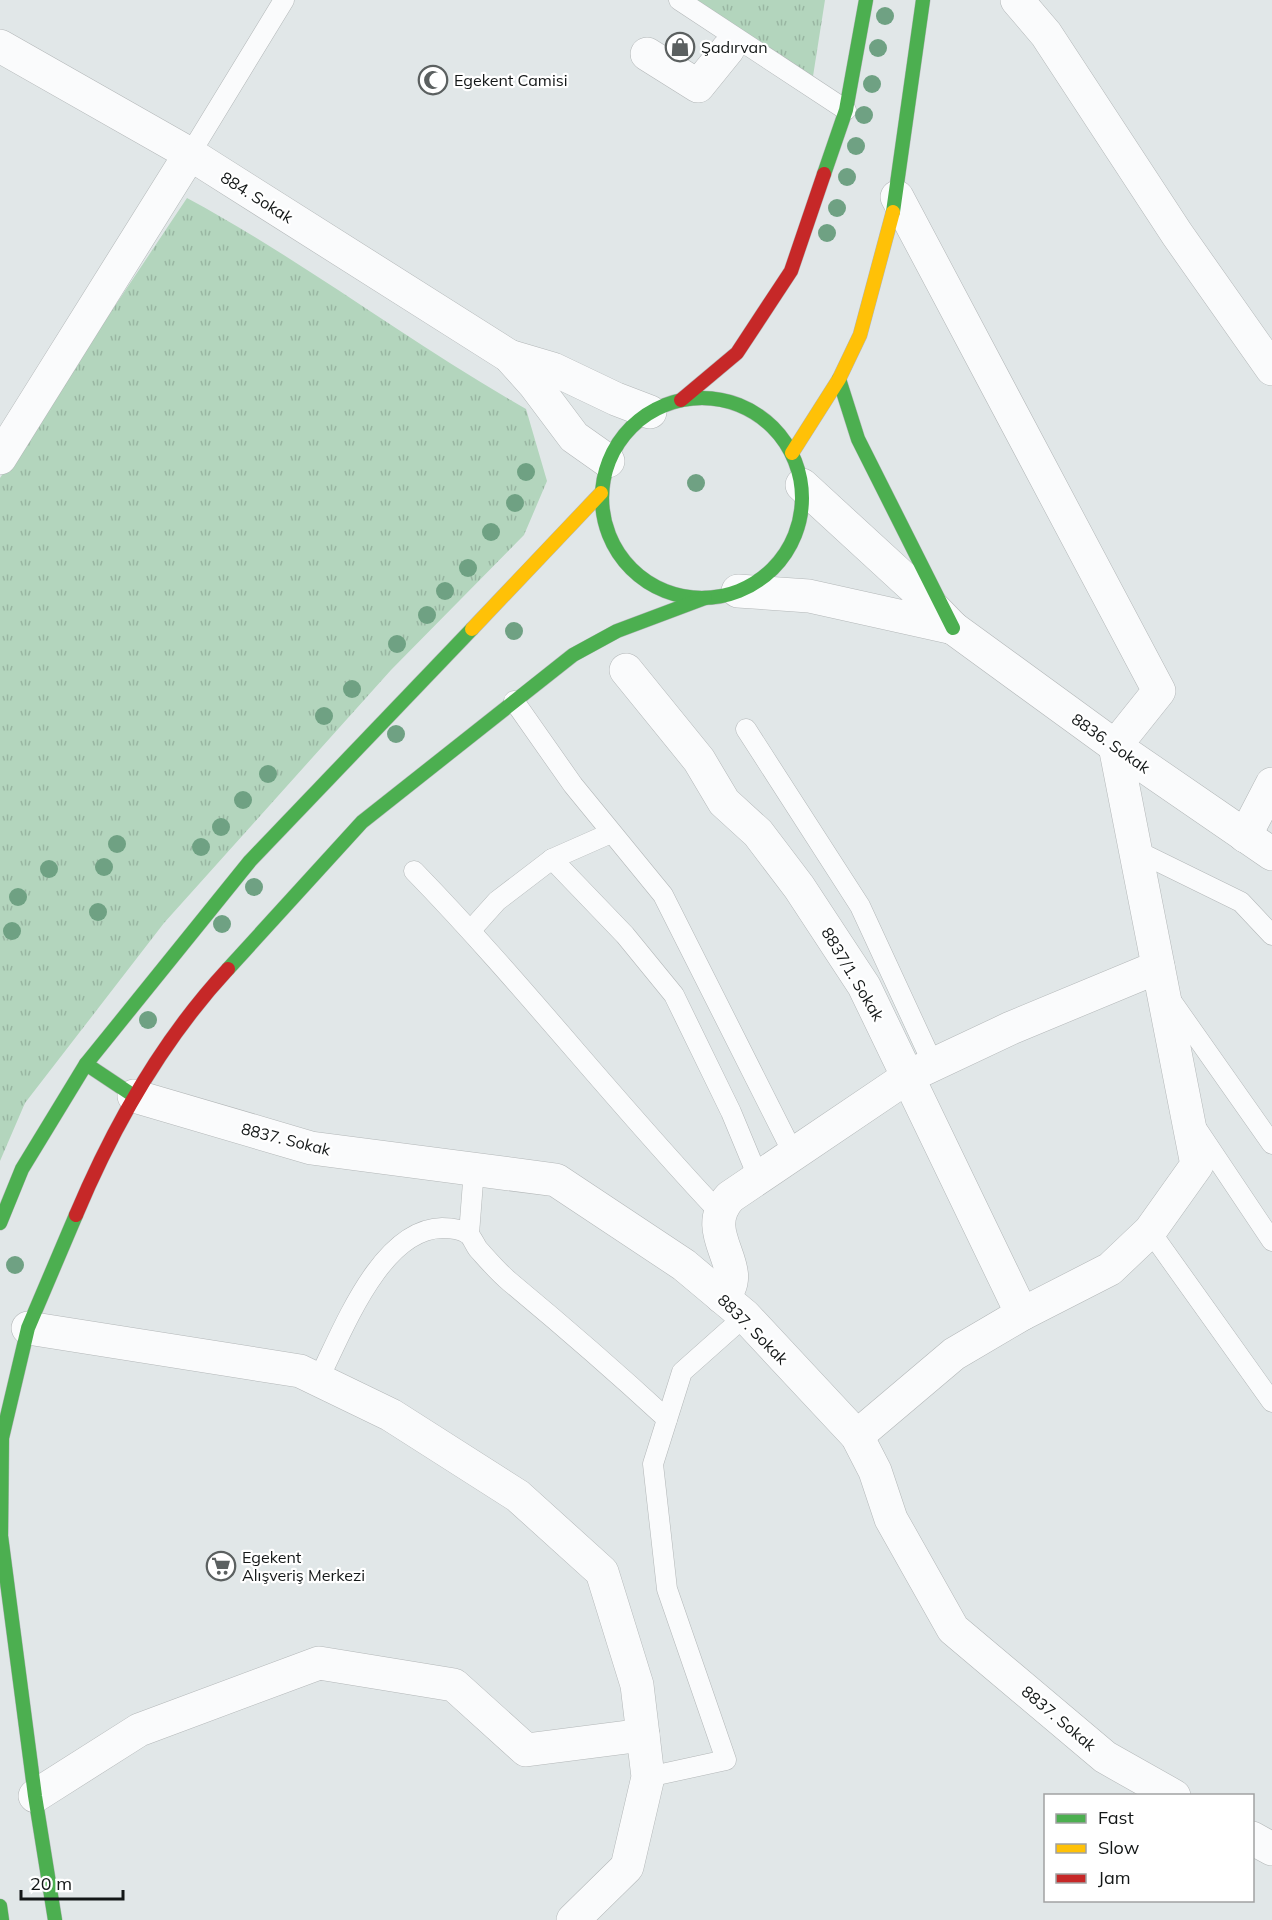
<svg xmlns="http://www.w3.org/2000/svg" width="1272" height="1920" viewBox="0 0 1272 1920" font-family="Mulish,sans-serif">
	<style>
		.grass { fill: url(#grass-tufts) }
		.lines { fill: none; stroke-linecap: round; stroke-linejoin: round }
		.lane-casing { stroke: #b3b7b8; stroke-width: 21 }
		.street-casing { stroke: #b3b7b8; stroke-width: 34 }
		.fast-casing { stroke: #b3b7b8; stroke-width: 15 }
		.slow-casing { stroke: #b3b7b8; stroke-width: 15 }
		.jam-casing { stroke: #b3b7b8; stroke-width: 15 }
		.lane { stroke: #fafbfc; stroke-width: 20 }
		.street { stroke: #fafbfc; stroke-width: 33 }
		.fast { stroke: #4caf50; stroke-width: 14 }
		.slow { stroke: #ffc107; stroke-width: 14 }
		.jam { stroke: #c62828; stroke-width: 14 }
		.tree { fill: #6fa183 }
		.labels { text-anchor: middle; stroke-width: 4.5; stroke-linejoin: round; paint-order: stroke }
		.poi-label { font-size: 16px; fill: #131717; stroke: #fff; text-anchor: start }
		.street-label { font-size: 16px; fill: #131717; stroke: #fff }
	</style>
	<defs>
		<pattern id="grass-tufts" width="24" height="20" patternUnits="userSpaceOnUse" patternTransform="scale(1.5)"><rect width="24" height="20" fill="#b3d5bd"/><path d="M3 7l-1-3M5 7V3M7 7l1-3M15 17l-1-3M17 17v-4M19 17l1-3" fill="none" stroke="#99b6a2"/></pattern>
	</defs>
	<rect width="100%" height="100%" fill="#e1e7e8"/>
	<g class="grass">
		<path d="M 679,0 L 825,0 L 811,89 Z"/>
		<path d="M 187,198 C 304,261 410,343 526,409 L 547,481 L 524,535 L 391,670 L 164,923 L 25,1103 L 0,1161 L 0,478 Z"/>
	</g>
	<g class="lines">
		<g class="lane-casing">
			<g id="lane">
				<path d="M 679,0 L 846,110"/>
				<path d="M 190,154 L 284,0"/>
				<path d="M 514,701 L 573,785 L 663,895 L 793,1153"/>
				<path d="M 746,729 L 860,906 L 933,1064"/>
				<path d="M 1135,850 L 1241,902 L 1272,935"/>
				<path d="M 552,859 L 625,935 L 674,995 L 731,1112 L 758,1177"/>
				<path d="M 414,871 C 520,980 614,1101 719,1212"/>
				<path d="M 471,930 L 497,901 L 552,859 L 611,833"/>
				<path d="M 1170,999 L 1272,1144"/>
				<path d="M 1195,1126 L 1272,1241"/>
				<path d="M 1150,1231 L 1272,1402"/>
				<path d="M 469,1234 L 474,1169"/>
				<path d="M 318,1380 C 342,1333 380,1229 442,1228 C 450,1228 461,1229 468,1234 C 472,1237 475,1245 478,1249 C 488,1260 498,1272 510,1282 C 563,1326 616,1372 667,1419"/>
				<path d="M 648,1777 L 726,1760 L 667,1589 L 653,1464 L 682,1372 L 745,1316"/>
			</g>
		</g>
		<g class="street-casing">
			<g id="street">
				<path d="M 1017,0 L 1046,34 L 1177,234 L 1272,369"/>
				<path d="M 0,46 L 190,154 L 509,356 L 535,385 L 574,437 L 608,461"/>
				<path d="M 647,54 L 698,86 L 728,49"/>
				<path d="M 509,356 L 553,369 L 616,399 L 650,412"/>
				<path d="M 0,458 L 190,154"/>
				<path d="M 738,591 L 809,596 L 953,628 L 912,586 L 802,485"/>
				<path d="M 953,628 L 1115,746 L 1272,854"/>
				<path d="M 626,670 L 699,760 L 724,802 L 758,833 L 799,887 L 864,986 L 1022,1314"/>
				<path d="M 1245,836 L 1272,784"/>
				<path d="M 134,1096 L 311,1148 L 556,1180 L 684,1265 L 745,1316 L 857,1436 L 875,1471 L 891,1519 L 953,1629 L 1105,1757 L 1174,1796"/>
				<path d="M 722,1297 C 753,1269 696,1234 730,1197 L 909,1076 L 1011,1028 L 1158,967"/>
				<path d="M 28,1328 L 300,1371 L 391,1415 L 518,1496 L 602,1572 L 637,1685 L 648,1777 L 627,1867 L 573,1920"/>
				<path d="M 857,1436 L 954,1354 L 1022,1314 L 1110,1269 L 1150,1231 L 1197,1165 L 1115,746 L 1159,691 L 897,197"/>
				<path d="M 35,1796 L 139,1730 L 319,1663 L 454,1685 L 526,1750 L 643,1735"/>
				<path d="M 1252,1838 L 1272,1849"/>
			</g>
		</g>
		<g class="fast-casing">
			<g id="fast">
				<path d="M 824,174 L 846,110 L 866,0"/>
				<path d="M 893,212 L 923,0"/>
				<path d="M 839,379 L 858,439 L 953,628"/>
				<circle cx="702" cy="498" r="100"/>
				<path d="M 228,969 L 362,822 L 573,655 L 617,631 L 705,598"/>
				<path d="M 86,1064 L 134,1096"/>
				<path d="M 0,1223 L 22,1169 L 86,1064 L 250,861 L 472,629"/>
				<path d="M 0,1906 L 2,1920"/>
				<path d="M 55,1920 L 35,1796 L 1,1536 L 2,1438 L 28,1328 L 76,1215"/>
			</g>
		</g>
		<g class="slow-casing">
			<g id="slow">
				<path d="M 792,453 L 839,379 L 860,335 L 893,212"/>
				<path d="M 472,629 L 601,493"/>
			</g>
		</g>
		<g class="jam-casing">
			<g id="jam">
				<path d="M 681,400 L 737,353 L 791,271 L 824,174"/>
				<path d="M 76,1215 C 113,1127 163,1039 228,969"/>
			</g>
		</g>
		<use href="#lane" class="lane"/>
		<use href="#street" class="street"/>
		<use href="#fast" class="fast"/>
		<use href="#slow" class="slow"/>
		<use href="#jam" class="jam"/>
	</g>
	<g class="tree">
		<circle cx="885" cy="16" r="9"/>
		<circle cx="878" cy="48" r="9"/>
		<circle cx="872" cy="84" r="9"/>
		<circle cx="864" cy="115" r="9"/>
		<circle cx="856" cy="146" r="9"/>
		<circle cx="847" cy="177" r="9"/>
		<circle cx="837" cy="208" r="9"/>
		<circle cx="827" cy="233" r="9"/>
		<circle cx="526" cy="472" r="9"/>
		<circle cx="696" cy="483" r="9"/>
		<circle cx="515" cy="503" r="9"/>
		<circle cx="491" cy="532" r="9"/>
		<circle cx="468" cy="568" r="9"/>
		<circle cx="445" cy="591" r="9"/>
		<circle cx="427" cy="615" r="9"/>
		<circle cx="514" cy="631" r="9"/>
		<circle cx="397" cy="644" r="9"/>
		<circle cx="352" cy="689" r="9"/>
		<circle cx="324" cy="716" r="9"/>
		<circle cx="396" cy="734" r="9"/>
		<circle cx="268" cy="774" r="9"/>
		<circle cx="243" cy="800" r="9"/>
		<circle cx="221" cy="827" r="9"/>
		<circle cx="117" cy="844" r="9"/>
		<circle cx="201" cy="847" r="9"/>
		<circle cx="104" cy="867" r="9"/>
		<circle cx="49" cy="869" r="9"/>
		<circle cx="254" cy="887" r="9"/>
		<circle cx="18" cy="897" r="9"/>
		<circle cx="98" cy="912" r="9"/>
		<circle cx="222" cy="924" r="9"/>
		<circle cx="12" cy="931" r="9"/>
		<circle cx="148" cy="1020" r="9"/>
		<circle cx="15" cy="1265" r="9"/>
	</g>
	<defs>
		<g id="shop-ring" transform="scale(1.5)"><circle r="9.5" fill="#fff" stroke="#5b6060" stroke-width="1.5"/><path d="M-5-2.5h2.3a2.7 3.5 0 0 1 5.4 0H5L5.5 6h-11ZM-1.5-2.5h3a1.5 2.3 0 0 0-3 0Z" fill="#5b6060"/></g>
		<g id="mosque-ring" transform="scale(1.5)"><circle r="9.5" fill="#fff" stroke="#5b6060" stroke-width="1.5"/><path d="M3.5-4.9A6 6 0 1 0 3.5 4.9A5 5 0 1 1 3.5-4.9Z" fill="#5b6060"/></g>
		<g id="supermarket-ring" transform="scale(1.5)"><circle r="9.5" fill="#fff" stroke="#5b6060" stroke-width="1.5"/><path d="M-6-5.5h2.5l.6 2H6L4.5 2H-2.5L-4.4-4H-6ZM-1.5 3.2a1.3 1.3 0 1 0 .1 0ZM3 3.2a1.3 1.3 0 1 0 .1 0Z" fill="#5b6060"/></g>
	</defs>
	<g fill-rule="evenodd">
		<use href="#shop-ring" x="680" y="47"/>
		<use href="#mosque-ring" x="433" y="80"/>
		<use href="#supermarket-ring" x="221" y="1566"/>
	</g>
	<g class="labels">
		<g class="poi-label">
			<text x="701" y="53">Şadırvan</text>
			<text x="454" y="86">Egekent Camisi</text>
			<text x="242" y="1563">Egekent<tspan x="242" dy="18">Alışveriş Merkezi</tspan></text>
		</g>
		<g class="street-label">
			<text transform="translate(257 197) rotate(32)" y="6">884. Sokak</text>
			<text transform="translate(1111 743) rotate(35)" y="6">8836. Sokak</text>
			<text transform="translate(853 974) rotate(59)" y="6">8837/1. Sokak</text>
			<text transform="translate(286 1139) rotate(14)" y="6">8837. Sokak</text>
			<text transform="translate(753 1329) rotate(45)" y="6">8837. Sokak</text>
			<text transform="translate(1059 1718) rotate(40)" y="6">8837. Sokak</text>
		</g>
	</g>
	<rect x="1044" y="1794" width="210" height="108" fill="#ffffff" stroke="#a1a2a2" stroke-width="1.5"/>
	<rect x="1056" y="1814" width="30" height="9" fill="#4caf50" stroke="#a1a2a2" stroke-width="1.5"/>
	<text x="1098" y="1824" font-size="18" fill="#131717">Fast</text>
	<rect x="1056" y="1844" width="30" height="9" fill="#ffc107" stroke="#a1a2a2" stroke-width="1.5"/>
	<text x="1098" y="1854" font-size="18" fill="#131717">Slow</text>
	<rect x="1056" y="1874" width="30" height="9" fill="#c62828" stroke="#a1a2a2" stroke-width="1.5"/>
	<text x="1098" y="1884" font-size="18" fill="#131717">Jam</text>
	<path d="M21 1890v9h102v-9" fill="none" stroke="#131717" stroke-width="3"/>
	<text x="30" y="1890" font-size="18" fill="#131717" stroke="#ffffff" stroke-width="4.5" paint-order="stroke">20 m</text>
</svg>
